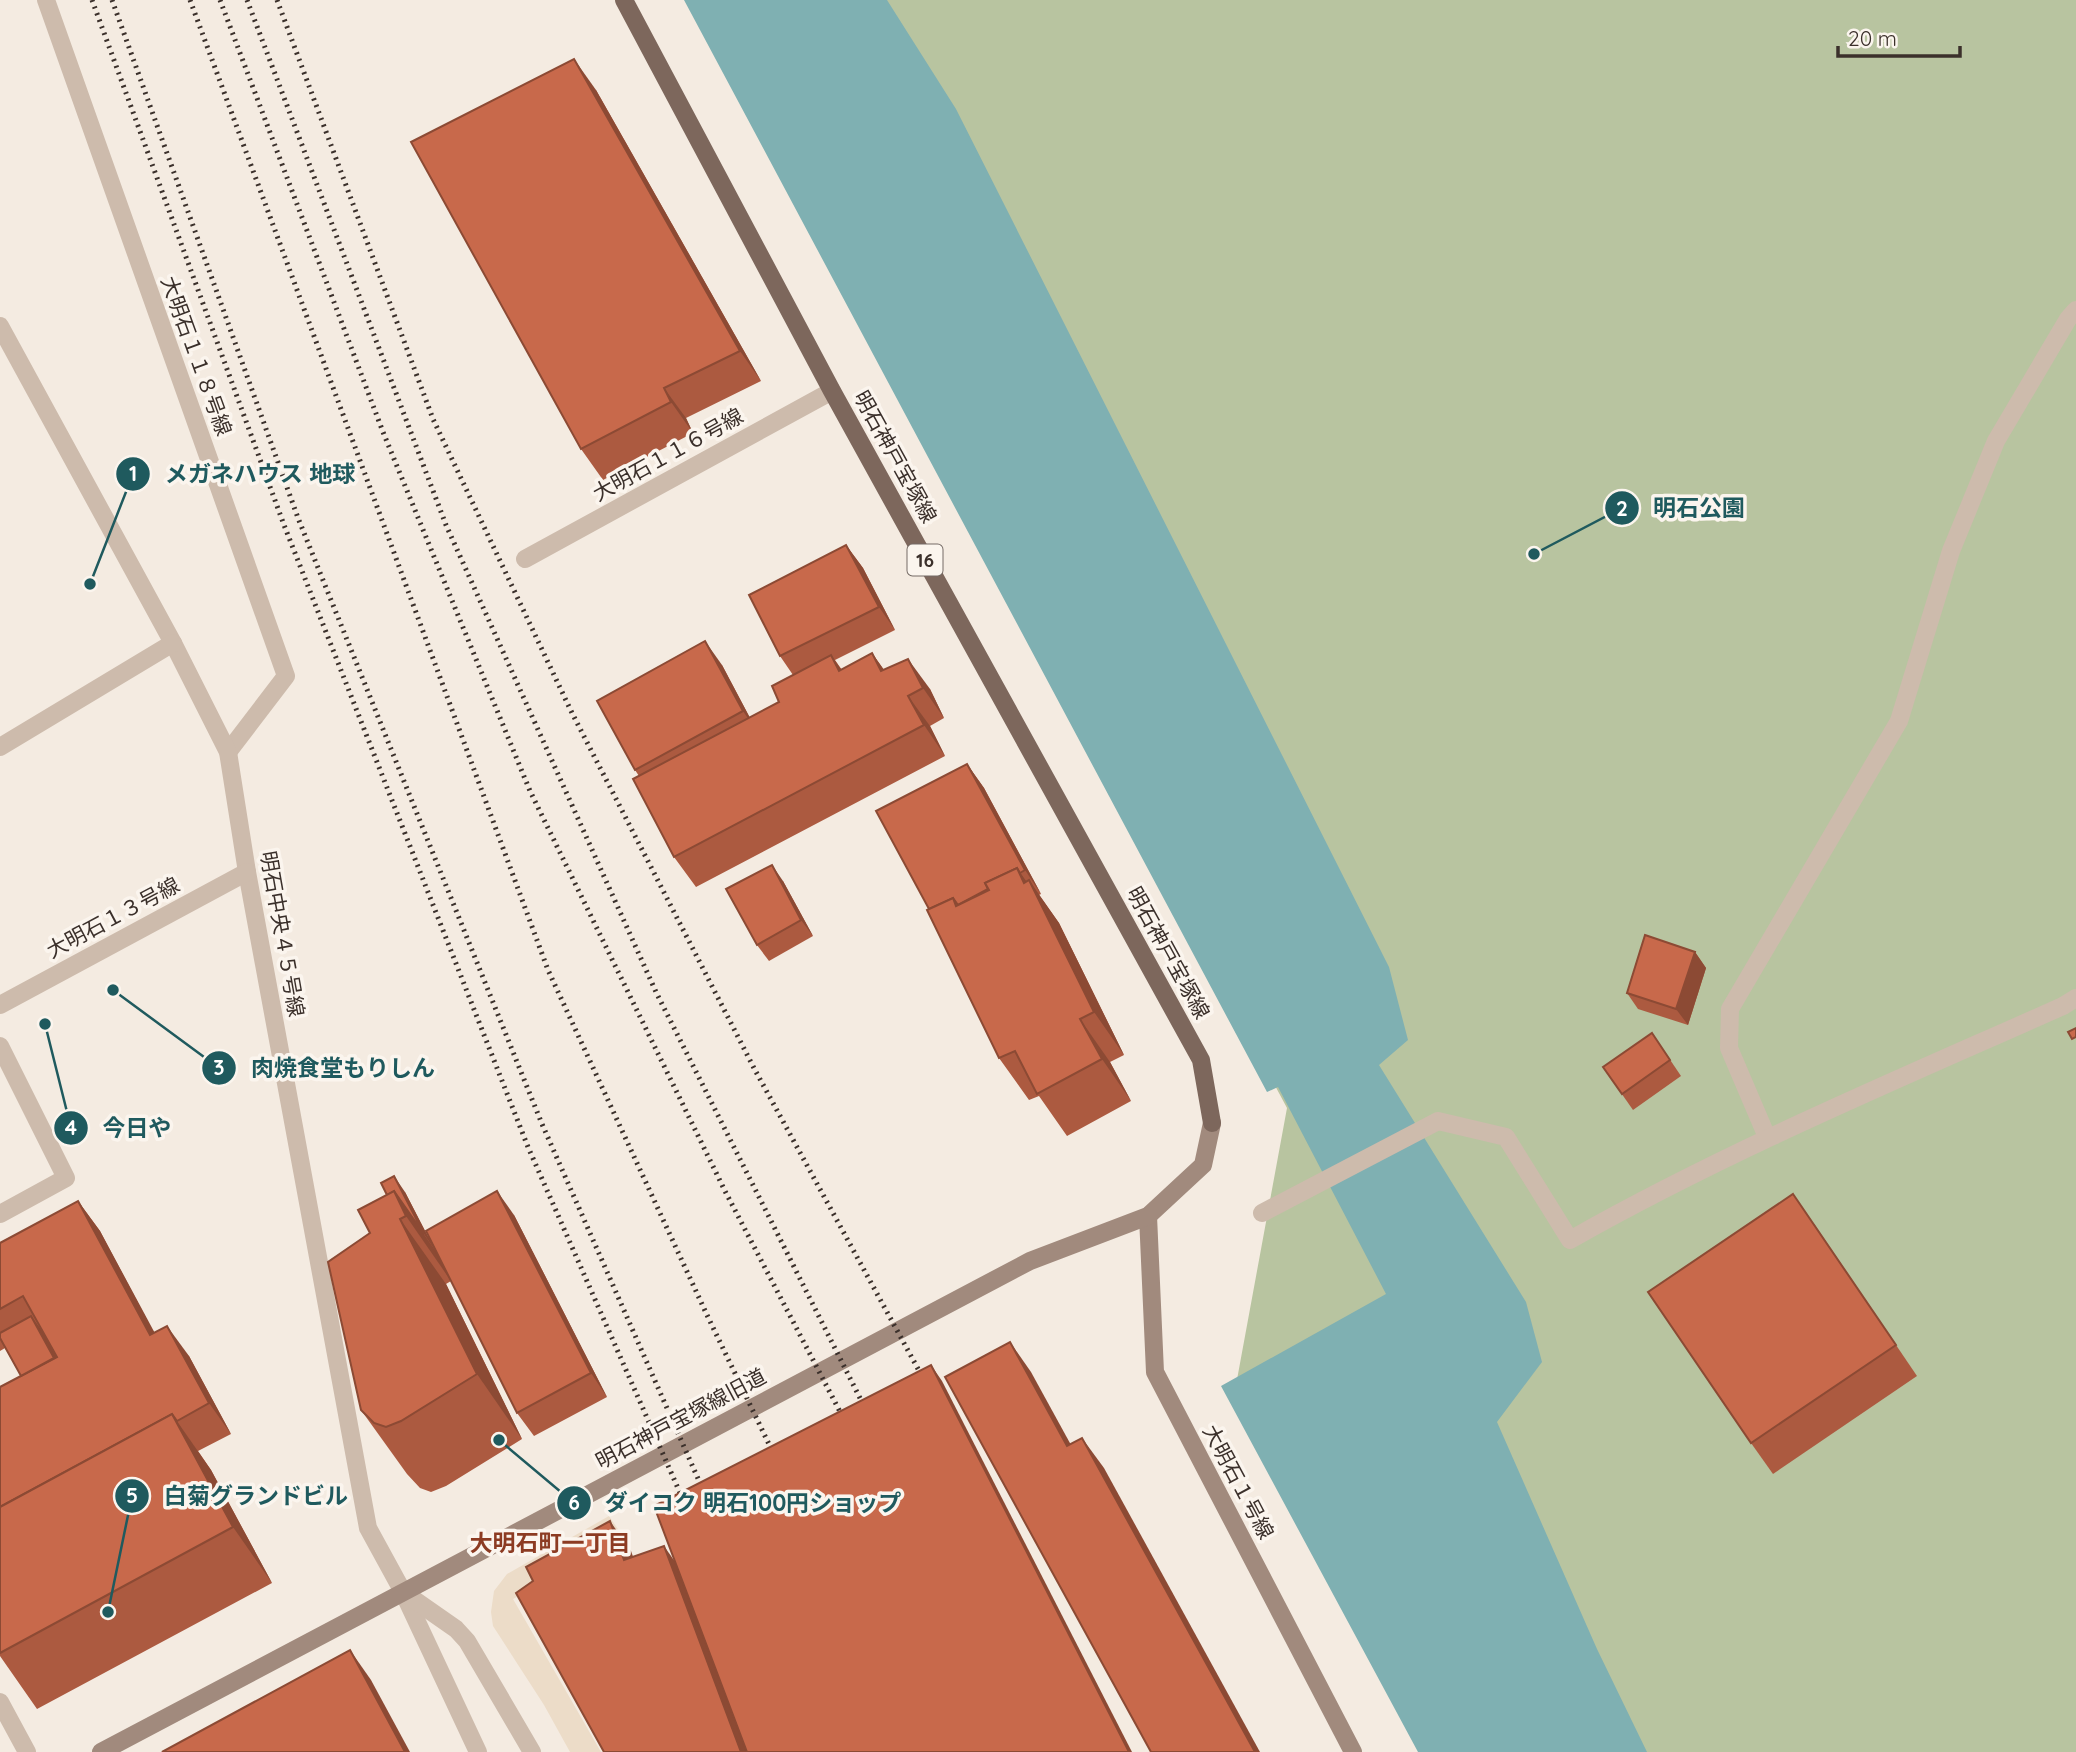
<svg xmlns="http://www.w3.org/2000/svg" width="2076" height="1752" viewBox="0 0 2076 1752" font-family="Quicksand,'Noto Sans JP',sans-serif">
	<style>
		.green { fill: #b8c4a0 }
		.plaza { fill: #ecdcc8 }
		.water { fill: #7fb0b2 }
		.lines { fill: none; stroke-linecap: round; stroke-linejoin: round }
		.lane { stroke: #cdbbac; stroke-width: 18 }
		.street { stroke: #cdbbac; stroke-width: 18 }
		.secondary { stroke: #a18a7d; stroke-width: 18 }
		.primary { stroke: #7d675c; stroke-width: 18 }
		.rail { stroke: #3b302b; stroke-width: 5; stroke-dasharray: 2 5; stroke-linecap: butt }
		.wall { fill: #ac5a40 }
		.shaded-wall { fill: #8c4a34 }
		.building { fill: #c8694b; stroke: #8c4a34; stroke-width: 2 }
		.labels { text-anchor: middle; stroke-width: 7; stroke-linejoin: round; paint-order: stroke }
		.shield { fill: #fbf5ee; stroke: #756b66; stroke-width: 2 }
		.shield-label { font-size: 19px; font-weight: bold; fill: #3b302b }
		.street-label { font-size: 21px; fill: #3b302b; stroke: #fbf5ee }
		.neighbourhood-label { font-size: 23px; font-weight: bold; fill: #8c3b22; stroke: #fbf5ee }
		.leader { fill: none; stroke: #1f5a5e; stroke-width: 2.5 }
		.callout-dot { fill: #1f5a5e; stroke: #fbf5ee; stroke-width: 2.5 }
		.mark-label { font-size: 21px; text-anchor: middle; font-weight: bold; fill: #fff }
		.callout-label { font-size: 23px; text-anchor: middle; font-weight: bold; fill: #1f5a5e; stroke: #fbf5ee; stroke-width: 7; stroke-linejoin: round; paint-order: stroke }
	</style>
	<rect width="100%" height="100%" fill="#f4ebe1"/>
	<path class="green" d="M 695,0 L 2076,0 L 2076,1752 L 1432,1752 L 1236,1385 L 1287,1108 Z"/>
	<path class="plaza" d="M 609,1516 L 624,1538 L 513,1599 L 601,1752 L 570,1752 L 544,1705 L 493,1626 L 491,1612 L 494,1591 L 507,1574 Z"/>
	<path class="water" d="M 684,0 L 887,0 L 956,109 L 1389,967 L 1408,1040 L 1379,1065 L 1526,1302 L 1542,1362 L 1497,1422 L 1597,1649 L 1647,1752 L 1418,1752 L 1221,1386 L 1386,1294 L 1278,1087 L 1267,1092 Z"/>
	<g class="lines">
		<g class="lane">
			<path d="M 1767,1137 L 1729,1048 L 1730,1009 L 1899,721 L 1951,551 L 1996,441 L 2068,319 L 2076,310"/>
			<path d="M 1262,1213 L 1438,1121 L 1506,1137 L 1570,1240 C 1729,1150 1897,1080 2063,1006 L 2076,998"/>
		</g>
		<g class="street">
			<path d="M 46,0 L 286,676 L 228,752"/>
			<path d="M 0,326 L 173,643 L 228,752 L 247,872 L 368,1528 L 403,1592 L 478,1752"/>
			<path d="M 525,559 L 832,391"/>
			<path d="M 0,747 L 173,643"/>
			<path d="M 0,1005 L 247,872"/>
			<path d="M 0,1046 L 66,1178 L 0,1214"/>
			<path d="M 403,1592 L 456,1629 L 467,1641 L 532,1752"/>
			<path d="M 0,1702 L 27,1752"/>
		</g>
		<g class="secondary">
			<path d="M 1148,1216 L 1155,1372 L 1353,1752"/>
			<path d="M 101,1752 L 1030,1261 L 1148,1216 L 1203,1165 L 1212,1123"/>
		</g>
		<path class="primary" d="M 624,0 L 832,391 L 1201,1060 L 1212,1123"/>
		<g class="rail">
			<path d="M 92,0 L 284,525 L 528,1147 L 688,1511"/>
			<path d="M 112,0 L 298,518 L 542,1124 L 707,1499"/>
			<path d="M 190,0 L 548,970 L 707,1315 L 778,1463"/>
			<path d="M 220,0 L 383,432 L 530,791 L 725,1191 L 849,1429"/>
			<path d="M 247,0 L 446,525 L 656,992 L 869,1416"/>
			<path d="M 277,0 L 433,419 L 572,713 L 755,1070 L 929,1389"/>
		</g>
	</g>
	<g class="wall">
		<path d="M 596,90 L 761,381 L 686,418 L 693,433 L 603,480 L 581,449 Z"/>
		<path d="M 846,545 L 863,568 L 895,630 L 835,660 L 842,670 L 872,653 L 884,670 L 930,689 L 944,718 L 930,726 L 945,756 L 696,887 L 674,857 L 639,776 L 635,770 L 722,665 L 750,718 L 779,702 L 793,675 L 780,656 Z"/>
		<path d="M 967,764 L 984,788 L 1041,894 L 1039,895 L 1059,923 L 1124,1055 L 1110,1062 L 1131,1101 L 1067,1136 L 1039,1096 L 1029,1100 L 999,1058 L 929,909 Z"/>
		<path d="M 783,881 L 813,936 L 769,961 L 757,945 Z"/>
		<path d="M 1695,952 L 1706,968 L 1688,1025 L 1638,1009 L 1627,993 Z"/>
		<path d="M 1652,1033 L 1681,1076 L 1633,1110 L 1603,1067 Z"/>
		<path d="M 405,1192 L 428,1237 L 514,1215 L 607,1397 L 534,1436 L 517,1413 L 451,1281 L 446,1284 L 522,1439 L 446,1486 L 431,1492 L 420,1488 L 407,1474 L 361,1410 L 370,1233 Z"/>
		<path d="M 78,1201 L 100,1231 L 154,1333 L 189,1356 L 231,1434 L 198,1451 L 211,1470 L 272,1583 L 37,1709 L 0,1656 L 0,1387 L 21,1376 L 5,1348 L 0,1351 L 0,1243 Z"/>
		<path d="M 1814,1224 L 1917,1376 L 1773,1474 L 1751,1443 Z"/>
	</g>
	<g class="shaded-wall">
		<path d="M 574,59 L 596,90 L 761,381 L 740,351 Z"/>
		<path d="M 664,388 L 686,418 L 693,433 L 671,402 Z"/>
		<path d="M 846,545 L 863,568 L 895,630 L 879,607 Z"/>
		<path d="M 705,641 L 722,665 L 759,735 L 743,711 Z"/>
		<path d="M 872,653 L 894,684 L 881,671 Z"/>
		<path d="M 831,655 L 852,685 L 839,671 Z"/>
		<path d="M 908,659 L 930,689 L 944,718 L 923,688 Z"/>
		<path d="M 908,696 L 930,726 L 945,756 L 924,725 Z"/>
		<path d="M 967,764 L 984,788 L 1041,894 L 1025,870 Z"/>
		<path d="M 772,865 L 783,881 L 813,936 L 801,920 Z"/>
		<path d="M 1017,868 L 1038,898 L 1029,880 L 1059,923 L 1124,1055 L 1094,1012 Z"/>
		<path d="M 1695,952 L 1706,968 L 1688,1025 L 1676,1009 Z"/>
		<path d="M 1080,1019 L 1110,1062 L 1131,1101 L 1102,1059 Z"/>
		<path d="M 394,1176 L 405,1192 L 435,1250 L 424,1234 Z"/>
		<path d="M 394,1191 L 439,1256 L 451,1281 L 406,1216 Z"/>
		<path d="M 497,1191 L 514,1215 L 607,1397 L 591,1373 Z"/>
		<path d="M 78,1201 L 100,1231 L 172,1365 L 150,1335 Z"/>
		<path d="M 400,1219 L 446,1284 L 522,1439 L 477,1374 Z"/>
		<path d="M 31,1316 L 43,1332 L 71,1385 L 60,1369 Z"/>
		<path d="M 167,1326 L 189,1356 L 231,1434 L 209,1403 Z"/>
		<path d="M 1010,1342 L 1031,1372 L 1088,1476 L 1067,1446 Z"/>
		<path d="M 931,1365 L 942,1381 L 1132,1752 L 1129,1752 Z"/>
		<path d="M 172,1414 L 211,1470 L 272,1583 L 233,1527 Z"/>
		<path d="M 1082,1438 L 1104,1468 L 1260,1752 L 1255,1752 Z"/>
		<path d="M 610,1521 L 631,1551 L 645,1590 L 624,1560 Z"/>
		<path d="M 664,1546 L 685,1576 L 751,1752 L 741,1752 Z"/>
		<path d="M 350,1650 L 371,1680 L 410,1752 L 405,1752 Z"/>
	</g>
	<g class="building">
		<path d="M 574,59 L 740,351 L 664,388 L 671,402 L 581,449 L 411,142 Z"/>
		<path d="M 846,545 L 879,607 L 780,656 L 749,595 Z"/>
		<path d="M 705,641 L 743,711 L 635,770 L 597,701 Z"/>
		<path d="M 872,653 L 881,671 L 908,659 L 923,688 L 908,696 L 924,725 L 674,857 L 633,779 L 779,702 L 772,686 L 831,655 L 839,671 Z"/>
		<path d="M 967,764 L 1025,870 L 1020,873 L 1017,868 L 985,883 L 988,889 L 958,905 L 953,898 L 929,909 L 876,811 Z"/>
		<path d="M 772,865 L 801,920 L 757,945 L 726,889 Z"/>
		<path d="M 1017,868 L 1024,883 L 1029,880 L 1094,1012 L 1080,1019 L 1102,1059 L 1037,1094 L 1015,1051 L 999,1058 L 927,910 L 953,898 L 956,906 L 989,890 L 985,883 Z"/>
		<path d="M 1645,935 L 1695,952 L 1676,1009 L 1627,993 Z"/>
		<path d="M 2076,1028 L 2076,1037 L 2072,1039 L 2068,1032 Z"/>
		<path d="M 1652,1033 L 1670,1060 L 1622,1094 L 1603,1067 Z"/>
		<path d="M 394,1176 L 424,1234 L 394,1191 L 387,1195 L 381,1183 Z"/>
		<path d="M 394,1191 L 406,1216 L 400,1219 L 477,1374 L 401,1421 L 386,1427 L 374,1423 L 361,1410 L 328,1262 L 370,1233 L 358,1210 Z"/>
		<path d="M 497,1191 L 591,1373 L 517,1413 L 426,1231 Z"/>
		<path d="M 1793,1194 L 1896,1345 L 1751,1443 L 1648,1292 Z"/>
		<path d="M 78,1201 L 150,1335 L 167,1326 L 209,1403 L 177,1421 L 172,1414 L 0,1507 L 0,1387 L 57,1357 L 23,1296 L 0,1309 L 0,1243 Z"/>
		<path d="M 31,1316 L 54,1358 L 21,1376 L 0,1338 L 0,1333 Z"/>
		<path d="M 1010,1342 L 1067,1446 L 1082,1438 L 1255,1752 L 1151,1752 L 945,1377 Z"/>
		<path d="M 931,1365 L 1129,1752 L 747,1752 L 654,1506 Z"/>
		<path d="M 172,1414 L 233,1527 L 0,1653 L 0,1507 Z"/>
		<path d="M 610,1521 L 624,1560 L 664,1546 L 741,1752 L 604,1752 L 516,1593 L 533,1581 L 526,1567 Z"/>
		<path d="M 350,1650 L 405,1752 L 162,1752 Z"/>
	</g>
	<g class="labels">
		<rect class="shield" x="907.5" y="544.5" width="35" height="31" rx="5"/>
		<g class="shield-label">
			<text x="925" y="567">16</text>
		</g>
		<g class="street-label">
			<text transform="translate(196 356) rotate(70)" y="7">大明石１１８号線</text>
			<text transform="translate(668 455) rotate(-29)" y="7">大明石１１６号線</text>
			<text transform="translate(895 457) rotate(61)" y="7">明石神戸宝塚線</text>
			<text transform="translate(113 918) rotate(-28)" y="7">大明石１３号線</text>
			<text transform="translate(282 934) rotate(80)" y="7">明石中央４５号線</text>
			<text transform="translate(1168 953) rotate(61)" y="7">明石神戸宝塚線</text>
			<text transform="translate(681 1419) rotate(-28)" y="7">明石神戸宝塚線旧道</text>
			<text transform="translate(1238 1482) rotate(62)" y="7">大明石１号線</text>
		</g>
		<g class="neighbourhood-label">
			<text x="550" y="1551">大明石町一丁目</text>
		</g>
	</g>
	<path class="leader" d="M90 584L133 474M1534 554L1622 508M113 990L219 1068M45 1024L71 1128M108 1612L132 1496M499 1440L574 1503"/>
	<g class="callout-dot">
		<circle cx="90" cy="584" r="7"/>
		<circle cx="1534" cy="554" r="7"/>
		<circle cx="113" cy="990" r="7"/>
		<circle cx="45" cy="1024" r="7"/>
		<circle cx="108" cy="1612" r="7"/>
		<circle cx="499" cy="1440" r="7"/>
		<circle cx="133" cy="474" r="18"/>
		<circle cx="1622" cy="508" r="18"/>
		<circle cx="219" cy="1068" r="18"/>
		<circle cx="71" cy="1128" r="18"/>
		<circle cx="132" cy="1496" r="18"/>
		<circle cx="574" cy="1503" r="18"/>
	</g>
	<g class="mark-label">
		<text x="133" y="481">1</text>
		<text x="1622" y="516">2</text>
		<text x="219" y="1075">3</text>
		<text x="71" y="1135">4</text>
		<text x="132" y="1503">5</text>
		<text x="574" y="1510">6</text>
	</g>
	<g class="callout-label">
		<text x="260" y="482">メガネハウス 地球</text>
		<text x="1699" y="516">明石公園</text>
		<text x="343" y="1076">肉焼食堂もりしん</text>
		<text x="137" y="1136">今日や</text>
		<text x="256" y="1504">白菊グランドビル</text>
		<text x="753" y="1511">ダイコク 明石100円ショップ</text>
	</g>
	<path d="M1838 46v10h122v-10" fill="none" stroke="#3b302b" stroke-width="3.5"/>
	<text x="1848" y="46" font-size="21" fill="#3b302b" stroke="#fbf5ee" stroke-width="5" paint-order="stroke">20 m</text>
</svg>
